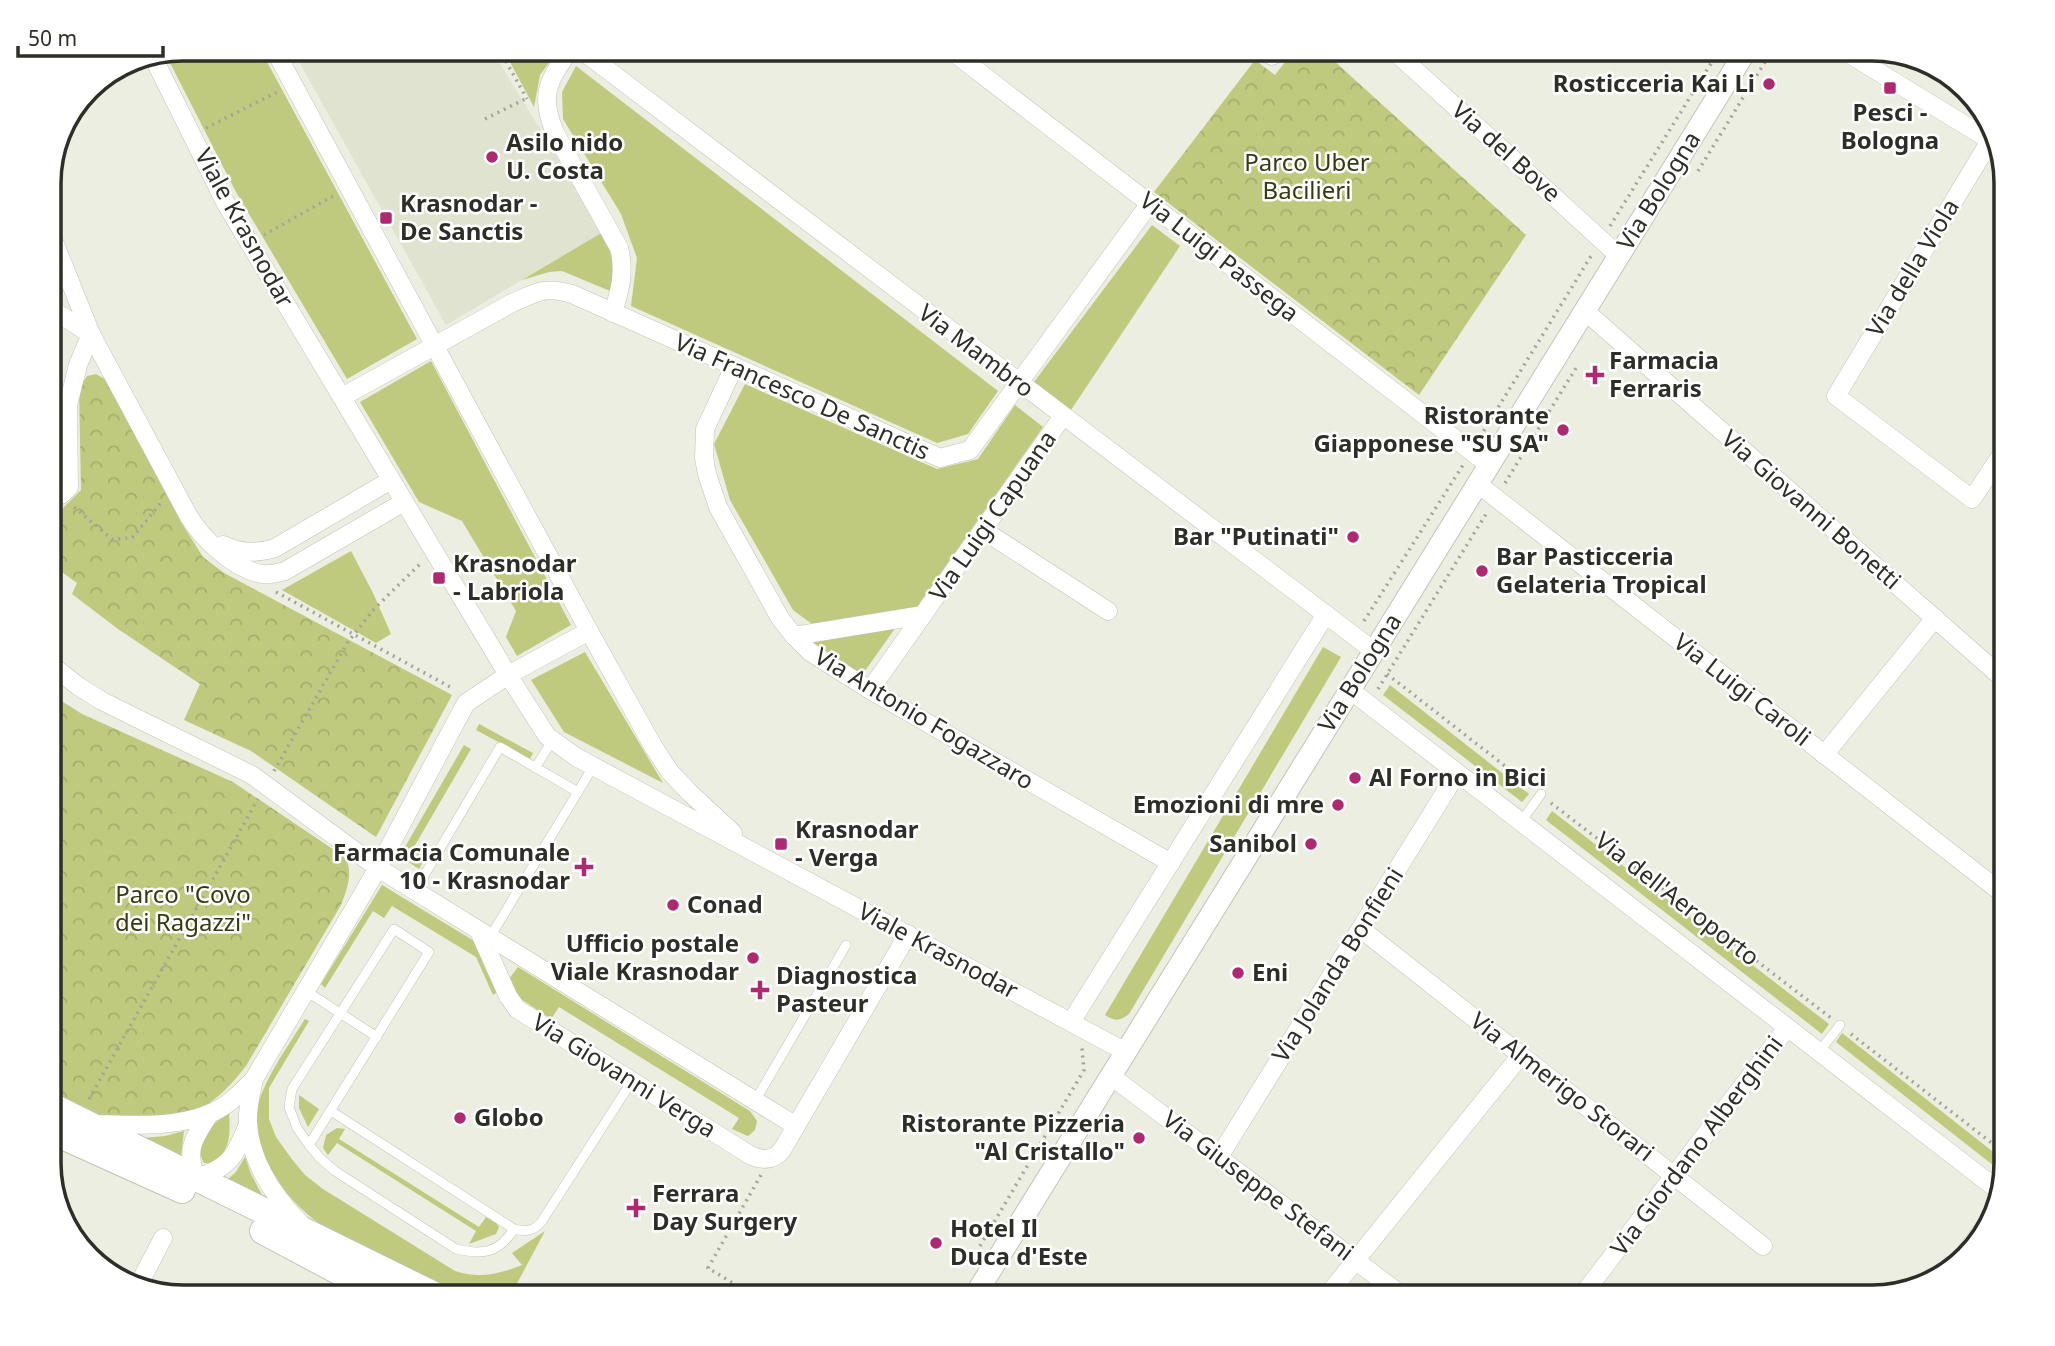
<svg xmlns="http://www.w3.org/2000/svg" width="2055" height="1346" viewBox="0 0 2055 1346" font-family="'Noto Sans',sans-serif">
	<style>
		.built { fill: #dfe3cf }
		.green { fill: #bfca7e }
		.forest { fill: url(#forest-crowns) }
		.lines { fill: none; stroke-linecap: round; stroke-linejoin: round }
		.service-casing { stroke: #c1c4b6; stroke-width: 10 }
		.minor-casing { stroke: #c1c4b6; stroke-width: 19 }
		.tertiary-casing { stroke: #c1c4b6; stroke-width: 23 }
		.primary-casing { stroke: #c1c4b6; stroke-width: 28 }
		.path { stroke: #a3a59b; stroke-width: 3.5; stroke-dasharray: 2 5; stroke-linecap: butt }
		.service { stroke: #fff; stroke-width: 9 }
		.minor { stroke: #fff; stroke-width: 18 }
		.tertiary { stroke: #fff; stroke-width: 21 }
		.primary { stroke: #fff; stroke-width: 26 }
		.poi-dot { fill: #ae2970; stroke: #fff; stroke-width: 2.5 }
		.labels { text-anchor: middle; stroke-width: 5; stroke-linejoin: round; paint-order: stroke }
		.poi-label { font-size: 24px; font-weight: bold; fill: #2e2e29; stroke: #fff; text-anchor: start }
		.street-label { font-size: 24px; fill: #2e2e29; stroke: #fff }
		.park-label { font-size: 24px; fill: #353a10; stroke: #fff }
		.rim { fill: none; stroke: #2e2e29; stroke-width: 3.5 }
	</style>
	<defs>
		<pattern id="forest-crowns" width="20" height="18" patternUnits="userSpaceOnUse" patternTransform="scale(1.75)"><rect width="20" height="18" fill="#bfca7e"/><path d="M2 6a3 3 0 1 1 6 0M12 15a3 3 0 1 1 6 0" fill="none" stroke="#a4ae6d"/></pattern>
	</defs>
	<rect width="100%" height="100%" fill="#ebeee0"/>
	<path class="built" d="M 292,49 L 491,49 L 603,232 L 446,325 Z"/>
	<g class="green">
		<path d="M 184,49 L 260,49 L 417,339 L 347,379 L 236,192 L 165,53 Z"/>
		<path d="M 503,49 L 550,49 L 556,53 L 540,75 L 534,107 Z"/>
		<path d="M 576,66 L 998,391 L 968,434 L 937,443 L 631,306 L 637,258 L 621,214 L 563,119 L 562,92 Z"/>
		<path d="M 1152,225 L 1180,246 L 1071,410 L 1034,382 Z"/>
		<path d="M 603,232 C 611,250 619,272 610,291 L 562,271 L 549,272 L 522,280 Z"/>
		<path d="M 431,361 L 571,625 L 517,656 L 506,637 L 516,611 L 462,521 L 419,502 L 360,402 Z"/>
		<path d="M 745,384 L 937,469 L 978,459 L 1015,405 L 1043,427 L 917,607 L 812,624 L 793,610 L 730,500 L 714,444 Z"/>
		<path d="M 351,551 L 373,593 L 391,634 L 376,643 L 282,590 Z"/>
		<path d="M 896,627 L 862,675 L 811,641 Z"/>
		<path d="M 1323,647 L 1341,657 L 1129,1014 C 1119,1021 1116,1022 1105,1015 Z"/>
		<path d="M 585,652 L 663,783 L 564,732 L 531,680 Z"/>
		<path d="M 1390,685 L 1529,794 L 1522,802 L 1383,695 Z"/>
		<path d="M 479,724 L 533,753 L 530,759 L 476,730 Z"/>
		<path d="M 464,745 L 471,749 L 414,847 L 427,855 L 419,869 L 404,859 L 405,847 Z"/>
		<path d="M 1552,811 L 1829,1024 L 1822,1034 L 1546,820 Z"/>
		<path d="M 382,885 L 479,944 L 500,990 L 493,995 L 476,957 L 392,906 L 384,918 L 373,911 L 325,988 L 321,984 Z"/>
		<path d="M 518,967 L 750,1111 L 757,1121 L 755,1130 L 748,1136 L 732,1129 L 739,1118 L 559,1007 L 551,1019 L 515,995 L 509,979 Z"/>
		<path d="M 305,1019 L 309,1021 L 269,1088 L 269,1119 L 276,1137 L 291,1158 L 305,1175 L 323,1189 L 455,1271 C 478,1279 500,1274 522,1265 L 512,1253 L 545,1231 L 514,1289 L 532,1297 C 510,1297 485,1300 463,1297 C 450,1295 423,1279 410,1272 C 389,1262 367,1254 347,1242 C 304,1218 256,1172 256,1118 C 257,1088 289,1045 305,1019 Z"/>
		<path d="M 1842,1033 L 2006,1162 L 2003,1173 L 1836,1042 Z"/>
		<path d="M 299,1095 L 319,1109 L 308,1127 L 299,1108 Z"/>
		<path d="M 229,1110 C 230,1134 232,1146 214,1164 L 204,1163 C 191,1141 215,1124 229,1110 Z"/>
		<path d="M 337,1128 L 345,1129 L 339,1139 L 479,1227 L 486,1217 L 496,1223 L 499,1227 L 496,1234 L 469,1244 L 476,1231 L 337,1143 L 328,1155 L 323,1148 L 326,1135 Z"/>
		<path d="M 184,1131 L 181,1156 L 144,1138 L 165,1136 Z"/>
		<path d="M 245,1157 L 251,1174 L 264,1199 L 228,1179 L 236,1172 Z"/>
	</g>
	<g class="forest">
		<path d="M 1295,49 L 1321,49 L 1526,235 L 1419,395 L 1154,192 L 1255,60 L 1275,75 Z"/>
		<path d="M 96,374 L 108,381 L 181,522 L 203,557 L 224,573 L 452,695 L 376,837 L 251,751 L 184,720 L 200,684 L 118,629 L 72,594 L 77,583 C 44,560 49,560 49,522 L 81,490 L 79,388 L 87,376 Z"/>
		<path d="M 49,693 L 82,714 L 233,782 L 346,858 C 353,875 347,889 341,905 L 246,1066 C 235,1080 223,1094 208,1104 C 186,1118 119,1123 95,1114 C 79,1109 64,1102 49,1095 Z"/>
	</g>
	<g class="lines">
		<g class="service-casing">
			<g id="service">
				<path d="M 49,507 L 61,495"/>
				<path d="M 535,768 L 552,741"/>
				<path d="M 1521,822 L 1541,794"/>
				<path d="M 415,891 L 500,747 L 578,792"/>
				<path d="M 490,937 L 593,767"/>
				<path d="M 306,991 L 377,1037"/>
				<path d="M 1819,1052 L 1840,1025"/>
				<path d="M 755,1101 L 846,945"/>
				<path d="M 309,1145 L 297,1128 L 289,1107 L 292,1089 L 394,929 L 429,952 L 309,1145 L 320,1158 L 335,1171 L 456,1249 C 482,1255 498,1254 514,1229 L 331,1111"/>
				<path d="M 514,1229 C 527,1232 534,1231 542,1221 L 632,1081"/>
			</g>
		</g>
		<g class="minor-casing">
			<g id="minor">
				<path d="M 274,49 L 589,631 L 653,746 L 670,772 L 690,793 L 733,833"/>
				<path d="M 571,49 C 548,80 539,95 555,133 L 619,248 C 625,272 620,290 613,313"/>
				<path d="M 580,49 L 1374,651"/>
				<path d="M 949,49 L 1489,465"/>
				<path d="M 1265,49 L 1272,56"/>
				<path d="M 1392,49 L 1619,256"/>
				<path d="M 1841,49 L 1996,144"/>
				<path d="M 152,55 L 226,204 L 508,675 L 547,736 L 576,757 L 1126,1052"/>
				<path d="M 1990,141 L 1836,396 L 1972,499 L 2006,448"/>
				<path d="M 49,229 L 91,334 L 188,515 C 201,538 234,569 262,574 C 270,575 277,573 285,571 L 404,502"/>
				<path d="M 49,308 L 91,334"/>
				<path d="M 1585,311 L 2006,681"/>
				<path d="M 734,367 L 705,429 L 704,458 L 707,474 L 718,507 L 780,618 L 794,636 L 810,652 L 870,690 L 1171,863"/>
				<path d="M 342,397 L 512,303 C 537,292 544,286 572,294 L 940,458 L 970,450 L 1150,203"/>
				<path d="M 1478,484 L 2006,896"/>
				<path d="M 61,495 L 69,487 L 68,405 L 78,365 L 91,334"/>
				<path d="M 983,530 L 1108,611"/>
				<path d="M 223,545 C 241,553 256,554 275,548 L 391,480"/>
				<path d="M 794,636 L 923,615"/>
				<path d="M 49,663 L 78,686 L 102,701 L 252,775 L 378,868 L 796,1126"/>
				<path d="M 870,690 L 1063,416"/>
				<path d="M 1350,690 L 1998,1190"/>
				<path d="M 1824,755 L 1935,618"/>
				<path d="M 1361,929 L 1763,1246"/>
				<path d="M 479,931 L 508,996 L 517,1009 L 750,1155 C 763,1161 773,1161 782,1150 L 908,934"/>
				<path d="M 1071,1022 L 1326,614"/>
				<path d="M 1111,1076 L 1404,1297"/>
				<path d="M 254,1079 C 251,1094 247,1108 248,1123 C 250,1162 274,1196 300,1223"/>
				<path d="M 210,1113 C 194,1138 185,1148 196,1178 C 230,1168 236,1155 248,1124"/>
				<path d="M 97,1124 C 135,1125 175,1128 211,1113 C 228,1106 241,1092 254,1079 L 378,868 L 466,703 L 508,675 L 589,631"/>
				<path d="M 1219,1157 L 1457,773"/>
				<path d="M 1962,1257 L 1988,1223"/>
				<path d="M 139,1284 L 163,1238"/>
				<path d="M 1326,1297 L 1521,1055"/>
				<path d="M 1581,1297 L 1787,1028"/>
			</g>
		</g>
		<g class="tertiary-casing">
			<path id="tertiary" d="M 974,1297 L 1747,49"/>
		</g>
		<g class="primary-casing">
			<g id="primary">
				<path d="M 49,1105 L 438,1297"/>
				<path d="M 49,1130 L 182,1190"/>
				<path d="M 263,1231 L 387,1297"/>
			</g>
		</g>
		<g class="path">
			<path d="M 499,49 L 527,99"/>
			<path d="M 485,119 L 527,98"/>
			<path d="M 206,128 L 277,92"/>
			<path d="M 1698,171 L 1773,49"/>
			<path d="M 1610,226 L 1720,49"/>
			<path d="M 264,235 L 333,196"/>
			<path d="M 1480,437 L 1591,256"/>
			<path d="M 1505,483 L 1576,368"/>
			<path d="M 74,507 L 112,539 L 132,538 L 161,503"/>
			<path d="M 276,592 L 454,689"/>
			<path d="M 1364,621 L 1463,465"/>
			<path d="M 1387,674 L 1532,787"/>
			<path d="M 1378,689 L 1486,514"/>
			<path d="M 274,771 L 348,642 L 374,609 L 422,562"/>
			<path d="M 1551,803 L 1831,1018"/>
			<path d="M 1851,1034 L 2006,1154"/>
			<path d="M 89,1099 L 258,799"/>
			<path d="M 49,1171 L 51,1169"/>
			<path d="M 980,1246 L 1084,1070 L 1082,1048"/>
			<path d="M 756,1297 L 708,1268 L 761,1175"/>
			<path d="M 949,1297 L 956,1286"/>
		</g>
		<use href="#service" class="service"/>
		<use href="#minor" class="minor"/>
		<use href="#tertiary" class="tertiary"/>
		<use href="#primary" class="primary"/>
	</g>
	<g class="poi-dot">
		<circle cx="1769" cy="84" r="7"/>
		<rect x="1883" y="81" width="14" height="14" rx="3.5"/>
		<circle cx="492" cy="157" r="7"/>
		<rect x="379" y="211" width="14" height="14" rx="3.5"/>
		<path d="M1591.5 364.5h7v7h7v7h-7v7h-7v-7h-7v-7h7z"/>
		<circle cx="1563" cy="430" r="7"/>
		<circle cx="1353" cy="537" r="7"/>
		<circle cx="1482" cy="571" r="7"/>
		<rect x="432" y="571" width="14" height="14" rx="3.5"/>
		<circle cx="1355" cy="778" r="7"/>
		<circle cx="1338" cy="805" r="7"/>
		<rect x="774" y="837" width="14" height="14" rx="3.5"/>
		<circle cx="1311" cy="844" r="7"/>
		<path d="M580.5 856.5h7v7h7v7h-7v7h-7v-7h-7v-7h7z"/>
		<circle cx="673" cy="905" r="7"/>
		<circle cx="753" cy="958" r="7"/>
		<circle cx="1238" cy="973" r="7"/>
		<path d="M756.5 979.5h7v7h7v7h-7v7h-7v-7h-7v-7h7z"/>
		<circle cx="460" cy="1118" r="7"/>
		<circle cx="1139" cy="1138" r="7"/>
		<path d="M632.5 1197.5h7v7h7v7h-7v7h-7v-7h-7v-7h7z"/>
		<circle cx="936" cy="1243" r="7"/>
	</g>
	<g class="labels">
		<g class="poi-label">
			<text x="1755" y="92" text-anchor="end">Rosticceria Kai Li</text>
			<text x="1890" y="121" text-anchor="middle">Pesci -<tspan x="1890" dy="28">Bologna</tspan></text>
			<text x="506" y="151">Asilo nido<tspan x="506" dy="28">U. Costa</tspan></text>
			<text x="400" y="212">Krasnodar -<tspan x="400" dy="28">De Sanctis</tspan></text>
			<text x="1609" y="369">Farmacia<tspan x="1609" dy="28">Ferraris</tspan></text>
			<text x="1549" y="424" text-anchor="end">Ristorante<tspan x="1549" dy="28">Giapponese "SU SA"</tspan></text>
			<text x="1339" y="545" text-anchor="end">Bar "Putinati"</text>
			<text x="1496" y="565">Bar Pasticceria<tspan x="1496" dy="28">Gelateria Tropical</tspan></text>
			<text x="453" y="572">Krasnodar<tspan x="453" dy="28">- Labriola</tspan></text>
			<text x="1369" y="786">Al Forno in Bici</text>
			<text x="1324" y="813" text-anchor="end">Emozioni di mre</text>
			<text x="795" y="838">Krasnodar<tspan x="795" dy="28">- Verga</tspan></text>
			<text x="1297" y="852" text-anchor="end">Sanibol</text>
			<text x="570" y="861" text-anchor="end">Farmacia Comunale<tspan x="570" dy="28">10 - Krasnodar</tspan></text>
			<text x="687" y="913">Conad</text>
			<text x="739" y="952" text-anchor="end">Ufficio postale<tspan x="739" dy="28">Viale Krasnodar</tspan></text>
			<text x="1252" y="981">Eni</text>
			<text x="776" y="984">Diagnostica<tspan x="776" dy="28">Pasteur</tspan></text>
			<text x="474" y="1126">Globo</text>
			<text x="1125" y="1132" text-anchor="end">Ristorante Pizzeria<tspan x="1125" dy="28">"Al Cristallo"</tspan></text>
			<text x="652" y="1202">Ferrara<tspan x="652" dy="28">Day Surgery</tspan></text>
			<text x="950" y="1237">Hotel Il<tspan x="950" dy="28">Duca d'Este</tspan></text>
		</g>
		<g class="street-label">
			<text transform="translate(1506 152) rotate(42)" y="8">Via del Bove</text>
			<text transform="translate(1659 191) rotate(-58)" y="8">Via Bologna</text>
			<text transform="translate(244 228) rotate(61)" y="8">Viale Krasnodar</text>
			<text transform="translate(1219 257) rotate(38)" y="8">Via Luigi Passega</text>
			<text transform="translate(1913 268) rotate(-59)" y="8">Via della Viola</text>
			<text transform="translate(976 351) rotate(37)" y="8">Via Mambro</text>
			<text transform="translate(802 397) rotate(24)" y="8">Via Francesco De Sanctis</text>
			<text transform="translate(1811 510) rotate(41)" y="8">Via Giovanni Bonetti</text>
			<text transform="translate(993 516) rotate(-55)" y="8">Via Luigi Capuana</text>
			<text transform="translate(1360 673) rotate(-58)" y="8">Via Bologna</text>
			<text transform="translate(1742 690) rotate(38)" y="8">Via Luigi Caroli</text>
			<text transform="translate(924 719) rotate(31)" y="8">Via Antonio Fogazzaro</text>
			<text transform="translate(1677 899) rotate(38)" y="8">Via dell'Aeroporto</text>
			<text transform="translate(938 951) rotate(28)" y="8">Viale Krasnodar</text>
			<text transform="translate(1338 965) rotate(-58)" y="8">Via Jolanda Bonfieni</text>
			<text transform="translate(624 1076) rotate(32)" y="8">Via Giovanni Verga</text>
			<text transform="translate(1562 1087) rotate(38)" y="8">Via Almerigo Storari</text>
			<text transform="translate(1697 1146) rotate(-53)" y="8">Via Giordano Alberghini</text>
			<text transform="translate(1258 1186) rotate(37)" y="8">Via Giuseppe Stefani</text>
		</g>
		<g class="park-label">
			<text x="1307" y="171">Parco Uber<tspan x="1307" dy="28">Bacilieri</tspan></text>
			<text x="183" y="903">Parco "Covo<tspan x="183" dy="28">dei Ragazzi"</tspan></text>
		</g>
	</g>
	<path d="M0 0H2055V1346H0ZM183 61H1872A122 122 0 0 1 1994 183V1163A122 122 0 0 1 1872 1285H183A122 122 0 0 1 61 1163V183A122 122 0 0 1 183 61Z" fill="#fff" fill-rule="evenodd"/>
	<path class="rim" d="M183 61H1872A122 122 0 0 1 1994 183V1163A122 122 0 0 1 1872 1285H183A122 122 0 0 1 61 1163V183A122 122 0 0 1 183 61Z"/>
	<path d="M18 46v10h145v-10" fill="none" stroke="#2e2e29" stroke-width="3.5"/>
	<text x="28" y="46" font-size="21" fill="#2e2e29" stroke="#ffffff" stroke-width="5" paint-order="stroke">50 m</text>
</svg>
